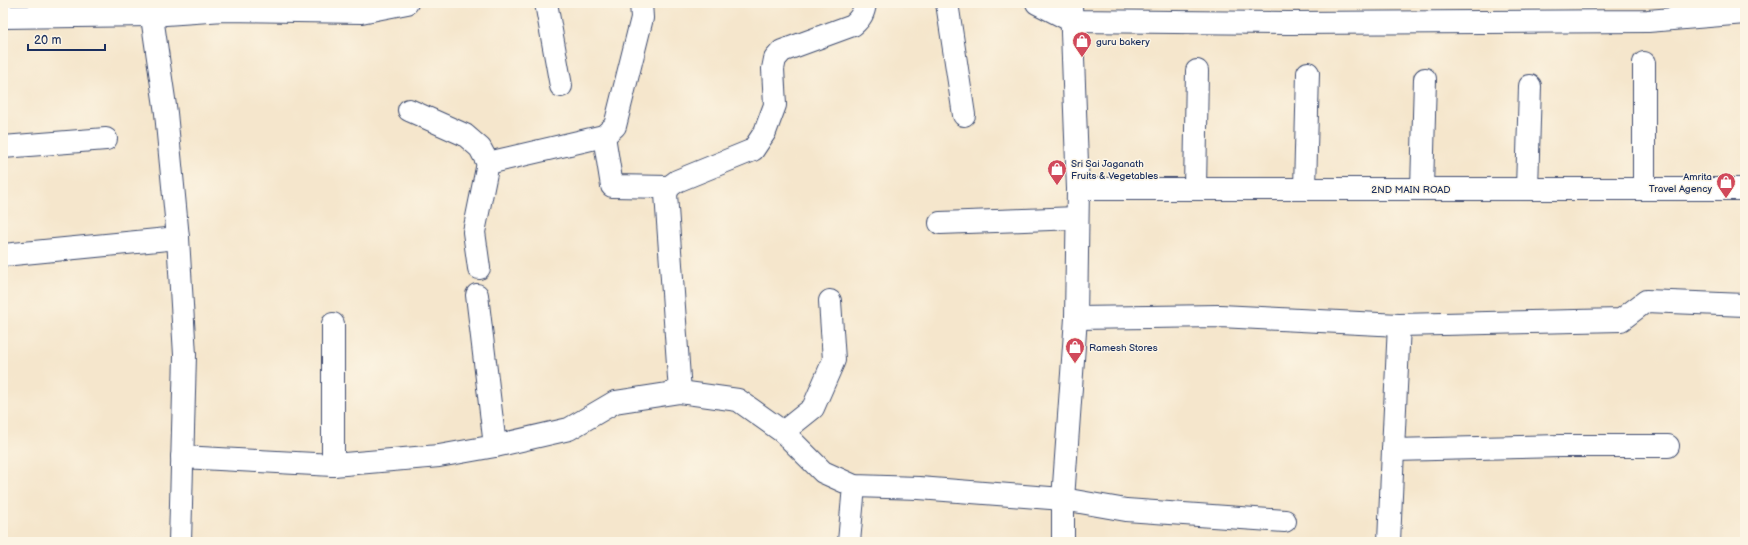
<svg xmlns="http://www.w3.org/2000/svg" width="1748" height="545" viewBox="0 0 1748 545" font-family="'Balsamiq Sans',sans-serif">
	<style>
		.lines { fill: none; stroke-linecap: round; stroke-linejoin: round }
		.street-casing { stroke: #3c4a6e; stroke-width: 24 }
		.street { stroke: #fff; stroke-width: 22 }
		.labels { text-anchor: middle; stroke-width: 3; stroke-linejoin: round; paint-order: stroke }
		.poi-label { font-size: 10px; fill: #1b2f5e; stroke: #fcf5e5; text-anchor: start }
		.street-label { font-size: 10px; fill: #1b2f5e; stroke: #fcf5e5 }
	</style>
	<rect width="100%" height="100%" fill="#fcf5e5"/>
	<filter id="ink" filterUnits="userSpaceOnUse"><feTurbulence type="fractalNoise" baseFrequency=".025" numOctaves="2"/><feDisplacementMap in="SourceGraphic" scale="8" xChannelSelector="R" yChannelSelector="G"/><feConvolveMatrix kernelMatrix="1 2 1 2 8 2 1 2 1" color-interpolation-filters="sRGB"/></filter>
	<filter id="wash" filterUnits="userSpaceOnUse"><feTurbulence type="fractalNoise" baseFrequency=".012" numOctaves="4" result="noise"/><feDisplacementMap in="SourceGraphic" scale="16" xChannelSelector="R" yChannelSelector="G"/><feGaussianBlur stdDeviation="0.9" result="paint"/><feColorMatrix in="noise" values="0 0 0 0 0 0 0 0 0 0 0 0 0 0 0 0 0 1.4 0 .05"/><feComposite in="paint" operator="in"/></filter>
	<g filter="url(#wash)">
		<rect width="100%" height="100%" fill="#f5e6cc"/>
	</g>
	<g filter="url(#ink)">
		<g class="lines">
			<g class="street-casing">
				<g id="street">
					<path d="M 150,3 L 166,113 L 178,238 L 185,355 L 180,542"/>
					<path d="M 546,3 L 561,86"/>
					<path d="M 947,3 L 964,115"/>
					<path d="M 1037,3 L 1072,21 L 1288,23 L 1648,21 L 1745,13"/>
					<path d="M 3,17 L 151,15 L 224,10 L 361,12 L 407,3"/>
					<path d="M 1644,63 L 1644,189"/>
					<path d="M 409,110 L 465,135 L 480,148 L 488,163"/>
					<path d="M 604,136 L 612,186 L 669,187"/>
					<path d="M 3,147 L 106,139"/>
					<path d="M 1305,188 L 1308,73"/>
					<path d="M 1422,188 L 1425,79"/>
					<path d="M 1078,189 L 1745,189"/>
					<path d="M 1195,189 L 1197,71"/>
					<path d="M 1527,189 L 1530,86"/>
					<path d="M 940,223 L 1077,218"/>
					<path d="M 3,255 L 178,238"/>
					<path d="M 479,268 L 474,232 L 488,163 L 604,136 L 615,126 L 642,18 L 641,3"/>
					<path d="M 1076,318 L 1220,316 L 1399,325 L 1621,320 L 1646,301 L 1745,305"/>
					<path d="M 1399,325 L 1393,450 L 1561,446 L 1668,446"/>
					<path d="M 680,392 L 666,194 L 669,187 L 677,181 L 753,150 L 765,132 L 775,105 L 773,69 L 775,59 L 782,51 L 853,25 C 861,18 864,13 865,3"/>
					<path d="M 783,432 L 813,408 L 834,360 L 830,301"/>
					<path d="M 495,446 L 569,429 L 615,402 L 680,392 L 738,400 L 783,432 L 823,472 L 854,486 L 919,488 L 1063,499 L 1126,510 L 1285,521"/>
					<path d="M 182,457 L 333,465 L 439,456 L 495,446 L 477,295"/>
					<path d="M 333,465 L 333,324"/>
					<path d="M 849,542 L 854,486"/>
					<path d="M 1063,542 L 1063,499 L 1076,318 L 1078,189 L 1071,6"/>
					<path d="M 1389,542 L 1393,450"/>
				</g>
			</g>
			<use href="#street" class="street"/>
		</g>
	</g>
	<defs>
		<g id="shop-pin" transform="scale(1)"><path d="M0 17L-7.5 6A9.5 9.5 0 1 1 7.5 6Z" fill="#d1495b" stroke="#fcf5e5"/><path d="M-5-2.5h2.3a2.7 3.5 0 0 1 5.4 0H5L5.5 6h-11ZM-1.5-2.5h3a1.5 2.3 0 0 0-3 0Z" fill="#fff"/></g>
	</defs>
	<g fill-rule="evenodd">
		<use href="#shop-pin" x="1082" y="41"/>
		<use href="#shop-pin" x="1057" y="169"/>
		<use href="#shop-pin" x="1726" y="182"/>
		<use href="#shop-pin" x="1075" y="347"/>
	</g>
	<g class="labels">
		<g class="poi-label">
			<text x="1096" y="45">guru bakery</text>
			<text x="1071" y="167">Sri Sai Jaganath<tspan x="1071" dy="12">Fruits &amp; Vegetables</tspan></text>
			<text x="1712" y="180" text-anchor="end">Amrita<tspan x="1712" dy="12">Travel Agency</tspan></text>
			<text x="1089" y="351">Ramesh Stores</text>
		</g>
		<g class="street-label">
			<text x="1411" y="193">2ND MAIN ROAD</text>
		</g>
	</g>
	<rect width="1748" height="545" fill="none" stroke="#fcf5e5" stroke-width="16"/>
	<path d="M28 44v6h77v-6" fill="none" stroke="#1b2f5e" stroke-width="2"/>
	<text x="34" y="44" font-size="12" fill="#1b2f5e" stroke="#fcf5e5" stroke-width="3" paint-order="stroke">20 m</text>
</svg>
